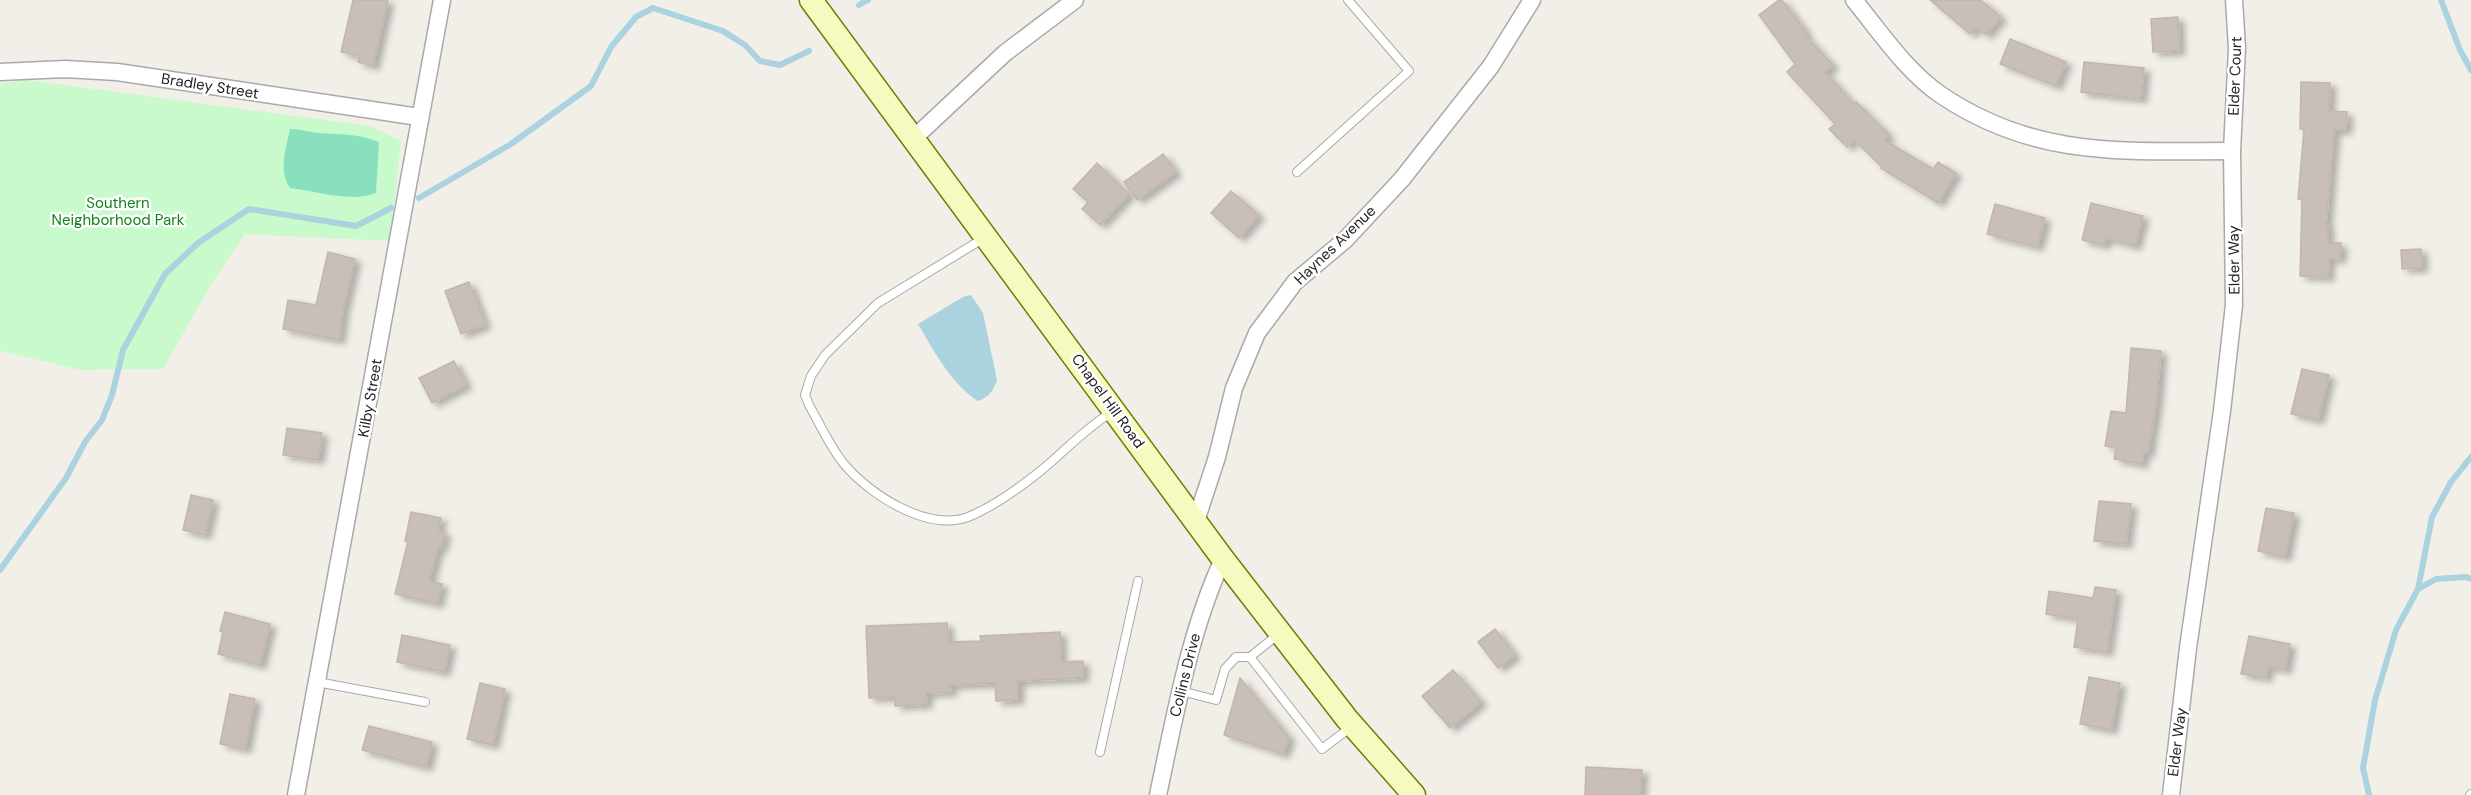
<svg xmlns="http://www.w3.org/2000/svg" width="2471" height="795" viewBox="0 0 2471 795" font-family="'DM Sans',sans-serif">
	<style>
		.park { fill: #c8facc }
		.pitch { fill: #88e0be }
		.water { fill: #aad3df }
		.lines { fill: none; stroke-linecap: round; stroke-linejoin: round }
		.stream { stroke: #aad3df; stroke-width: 6 }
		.building { fill: #c7bfb8; stroke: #c4b6ab; stroke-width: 1.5; filter: url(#shadow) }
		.lane-casing { stroke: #a9a9a9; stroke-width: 10 }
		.street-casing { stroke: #a9a9a9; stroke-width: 19 }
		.secondary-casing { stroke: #707d05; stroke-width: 25 }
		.lane { stroke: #fff; stroke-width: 8 }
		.street { stroke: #fff; stroke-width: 16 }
		.secondary { stroke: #f7fabf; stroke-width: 22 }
		.labels { text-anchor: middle; stroke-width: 5; stroke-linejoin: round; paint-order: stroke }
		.street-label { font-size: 15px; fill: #222; stroke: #fff }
		.park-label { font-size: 15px; fill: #0c8416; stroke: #fff }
	</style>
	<defs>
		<filter id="shadow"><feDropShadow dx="6" dy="4" stdDeviation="3" flood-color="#0004"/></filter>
	</defs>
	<rect width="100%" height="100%" fill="#f2efe9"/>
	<path class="park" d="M 27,80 L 370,126 L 401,141 L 390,241 L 245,234 L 209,288 L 163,369 L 81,370 L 0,351 L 0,84 Z"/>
	<path class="pitch" d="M 290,129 C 300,129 309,132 319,133 C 343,135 355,133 379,142 L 376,193 C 353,203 315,191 290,188 C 278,170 286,149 290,129 Z"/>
	<path class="water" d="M 971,295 L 983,313 L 997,380 C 994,390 988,398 978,401 C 951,384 934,351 918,324 L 963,297 Z"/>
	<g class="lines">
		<g class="stream">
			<path d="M 2441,0 L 2460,50 L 2471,70"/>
			<path d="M 859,5 L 868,0"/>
			<path d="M 419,198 L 511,144 L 591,86 L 611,47 L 636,17 L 653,8 L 723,31 L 745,45 L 760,61 L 780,65 L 809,51"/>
			<path d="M 0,570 L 66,478 L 85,442 L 102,420 L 112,395 L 123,350 L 165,274 L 198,243 L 249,209 L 356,226 L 391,208"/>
			<path d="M 2418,589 L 2436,579 L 2466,577 L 2471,579"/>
			<path d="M 2369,795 L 2363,768 L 2375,700 L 2396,630 L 2418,589 L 2432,517 L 2451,482 L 2471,457"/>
		</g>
	</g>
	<g class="building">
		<path d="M 353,0 L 388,0 L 373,66 L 358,62 L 359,56 L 341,52 Z"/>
		<path d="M 1779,0 L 1782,0 L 1806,32 L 1804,34 L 1833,65 L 1825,72 L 1854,104 L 1856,102 L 1889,135 L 1884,140 L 1933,169 L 1938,162 L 1956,173 L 1938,203 L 1881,168 L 1882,167 L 1854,140 L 1847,147 L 1829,129 L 1835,124 L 1787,72 L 1795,64 L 1759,15 Z"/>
		<path d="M 1930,0 L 1981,0 L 2001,17 L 1986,35 L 1976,27 L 1970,34 Z"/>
		<path d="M 2178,17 L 2179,51 L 2153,52 L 2151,19 Z"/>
		<path d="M 2010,39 L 2066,62 L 2056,86 L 2000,64 Z"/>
		<path d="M 2084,62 L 2144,68 L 2141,99 L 2081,92 Z"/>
		<path d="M 2301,82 L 2330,83 L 2329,111 L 2347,112 L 2346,130 L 2334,130 L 2326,225 L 2328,225 L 2328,243 L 2341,243 L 2340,259 L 2329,258 L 2328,277 L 2300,276 L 2302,199 L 2298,199 L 2304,129 L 2300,129 Z"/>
		<path d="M 1163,154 L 1176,172 L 1137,200 L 1124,182 Z"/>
		<path d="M 1097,163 L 1129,194 L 1100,225 L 1082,209 L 1088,202 L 1073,189 Z"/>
		<path d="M 1231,191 L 1259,215 L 1239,238 L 1211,213 Z"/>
		<path d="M 2091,203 L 2143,216 L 2135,246 L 2106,238 L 2104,245 L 2082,240 Z"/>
		<path d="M 1995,204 L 2045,218 L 2037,247 L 1987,234 Z"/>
		<path d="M 2421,249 L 2422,268 L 2402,269 L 2401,250 Z"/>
		<path d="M 328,252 L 355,259 L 343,310 L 339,340 L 283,329 L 288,300 L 316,305 Z"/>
		<path d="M 469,282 L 485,325 L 461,334 L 445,291 Z"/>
		<path d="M 2131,348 L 2161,351 L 2156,405 L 2148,453 L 2143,452 L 2142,464 L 2114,459 L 2116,448 L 2105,446 L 2111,411 L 2126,413 Z"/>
		<path d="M 454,361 L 466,385 L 432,403 L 419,378 Z"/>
		<path d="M 2302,369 L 2329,375 L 2318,420 L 2291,414 Z"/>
		<path d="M 287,428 L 322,433 L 318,460 L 283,455 Z"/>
		<path d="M 191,495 L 213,500 L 205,535 L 183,530 Z"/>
		<path d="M 2099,501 L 2131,504 L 2126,544 L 2094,541 Z"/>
		<path d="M 2266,508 L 2294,513 L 2285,557 L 2258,551 Z"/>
		<path d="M 411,512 L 441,518 L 438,531 L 445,533 L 441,548 L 438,547 L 429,581 L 442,584 L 437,604 L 395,594 L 408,541 L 405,541 Z"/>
		<path d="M 2095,587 L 2116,590 L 2107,652 L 2074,647 L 2078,619 L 2046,614 L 2049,591 L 2093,598 Z"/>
		<path d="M 225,612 L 270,624 L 260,665 L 218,654 L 223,632 L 220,631 Z"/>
		<path d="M 947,623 L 948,642 L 981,641 L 980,636 L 1060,632 L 1061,662 L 1083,661 L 1083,678 L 1018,681 L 1018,700 L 996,701 L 995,683 L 950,685 L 951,692 L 926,693 L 927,704 L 895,706 L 895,697 L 869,698 L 866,626 Z"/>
		<path d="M 1495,629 L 1515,655 L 1498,668 L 1478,642 Z"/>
		<path d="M 402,635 L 450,645 L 444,672 L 397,662 Z"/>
		<path d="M 2249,636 L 2290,644 L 2285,670 L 2268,666 L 2266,678 L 2241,674 Z"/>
		<path d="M 1453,670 L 1481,702 L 1450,728 L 1422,696 Z"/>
		<path d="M 2089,677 L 2120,683 L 2111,730 L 2080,724 Z"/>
		<path d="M 1240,678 L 1289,738 L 1283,754 L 1224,735 Z"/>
		<path d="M 480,683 L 505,689 L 493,745 L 467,739 Z"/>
		<path d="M 230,694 L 255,699 L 245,749 L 220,744 Z"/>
		<path d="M 369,726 L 432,742 L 426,767 L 362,750 Z"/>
		<path d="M 1586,767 L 1642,770 L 1640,795 L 1585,795 Z"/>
	</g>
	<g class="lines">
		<g class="lane-casing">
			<g id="lane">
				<path d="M 1297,172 L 1409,71 L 1348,0"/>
				<path d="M 984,238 L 878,303 L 825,355 L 811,376 L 805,395 L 809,405 C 820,424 830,447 844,464 C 869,494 927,532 968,517 C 990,508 1019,488 1038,473 C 1063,453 1084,429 1112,412"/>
				<path d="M 1280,633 L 1250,657 L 1322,749 L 1351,727"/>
				<path d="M 317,682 L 425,702"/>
				<path d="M 1181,691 L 1216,700 L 1225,669 L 1236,657 L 1250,657"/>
				<path d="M 1100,752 L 1138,581"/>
				<path d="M 2470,795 L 2471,794"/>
			</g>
		</g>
		<g class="street-casing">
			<g id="street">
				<path d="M 1854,0 C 1880,32 1907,72 1941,95 C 2036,159 2124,151 2232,151"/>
				<path d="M 0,72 L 65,69 L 117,72 L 419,117"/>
				<path d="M 914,138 L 1005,53 L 1075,0"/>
				<path d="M 1196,521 L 1217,457 L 1234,388 L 1257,333 L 1295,282 L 1345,240 L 1402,179 L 1491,66 L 1532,0"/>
				<path d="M 296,795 L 442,0"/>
				<path d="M 1158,795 C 1175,716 1189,633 1223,559"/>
				<path d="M 2171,795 L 2188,648 L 2222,411 L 2234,305 L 2232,151 L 2237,48 L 2234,0"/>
			</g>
		</g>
		<g class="secondary-casing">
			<path id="secondary" d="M 811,0 L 1223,559 L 1347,719 L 1414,795"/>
		</g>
		<use href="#lane" class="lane"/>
		<use href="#street" class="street"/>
		<use href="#secondary" class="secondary"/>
	</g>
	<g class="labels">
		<g class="street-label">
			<text transform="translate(2235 76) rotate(-88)" y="5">Elder Court</text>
			<text transform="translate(210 86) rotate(9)" y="5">Bradley Street</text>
			<text transform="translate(1335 245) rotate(-44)" y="5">Haynes Avenue</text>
			<text transform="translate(2234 260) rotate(-91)" y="5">Elder Way</text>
			<text transform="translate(370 398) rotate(-80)" y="5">Kilby Street</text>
			<text transform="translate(1108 401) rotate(54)" y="5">Chapel Hill Road</text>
			<text transform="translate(1185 675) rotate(-76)" y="5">Collins Drive</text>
			<text transform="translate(2177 742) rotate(-83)" y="5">Elder Way</text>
		</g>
		<g class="park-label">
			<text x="118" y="208">Southern<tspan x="118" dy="17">Neighborhood Park</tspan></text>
		</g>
	</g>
</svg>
